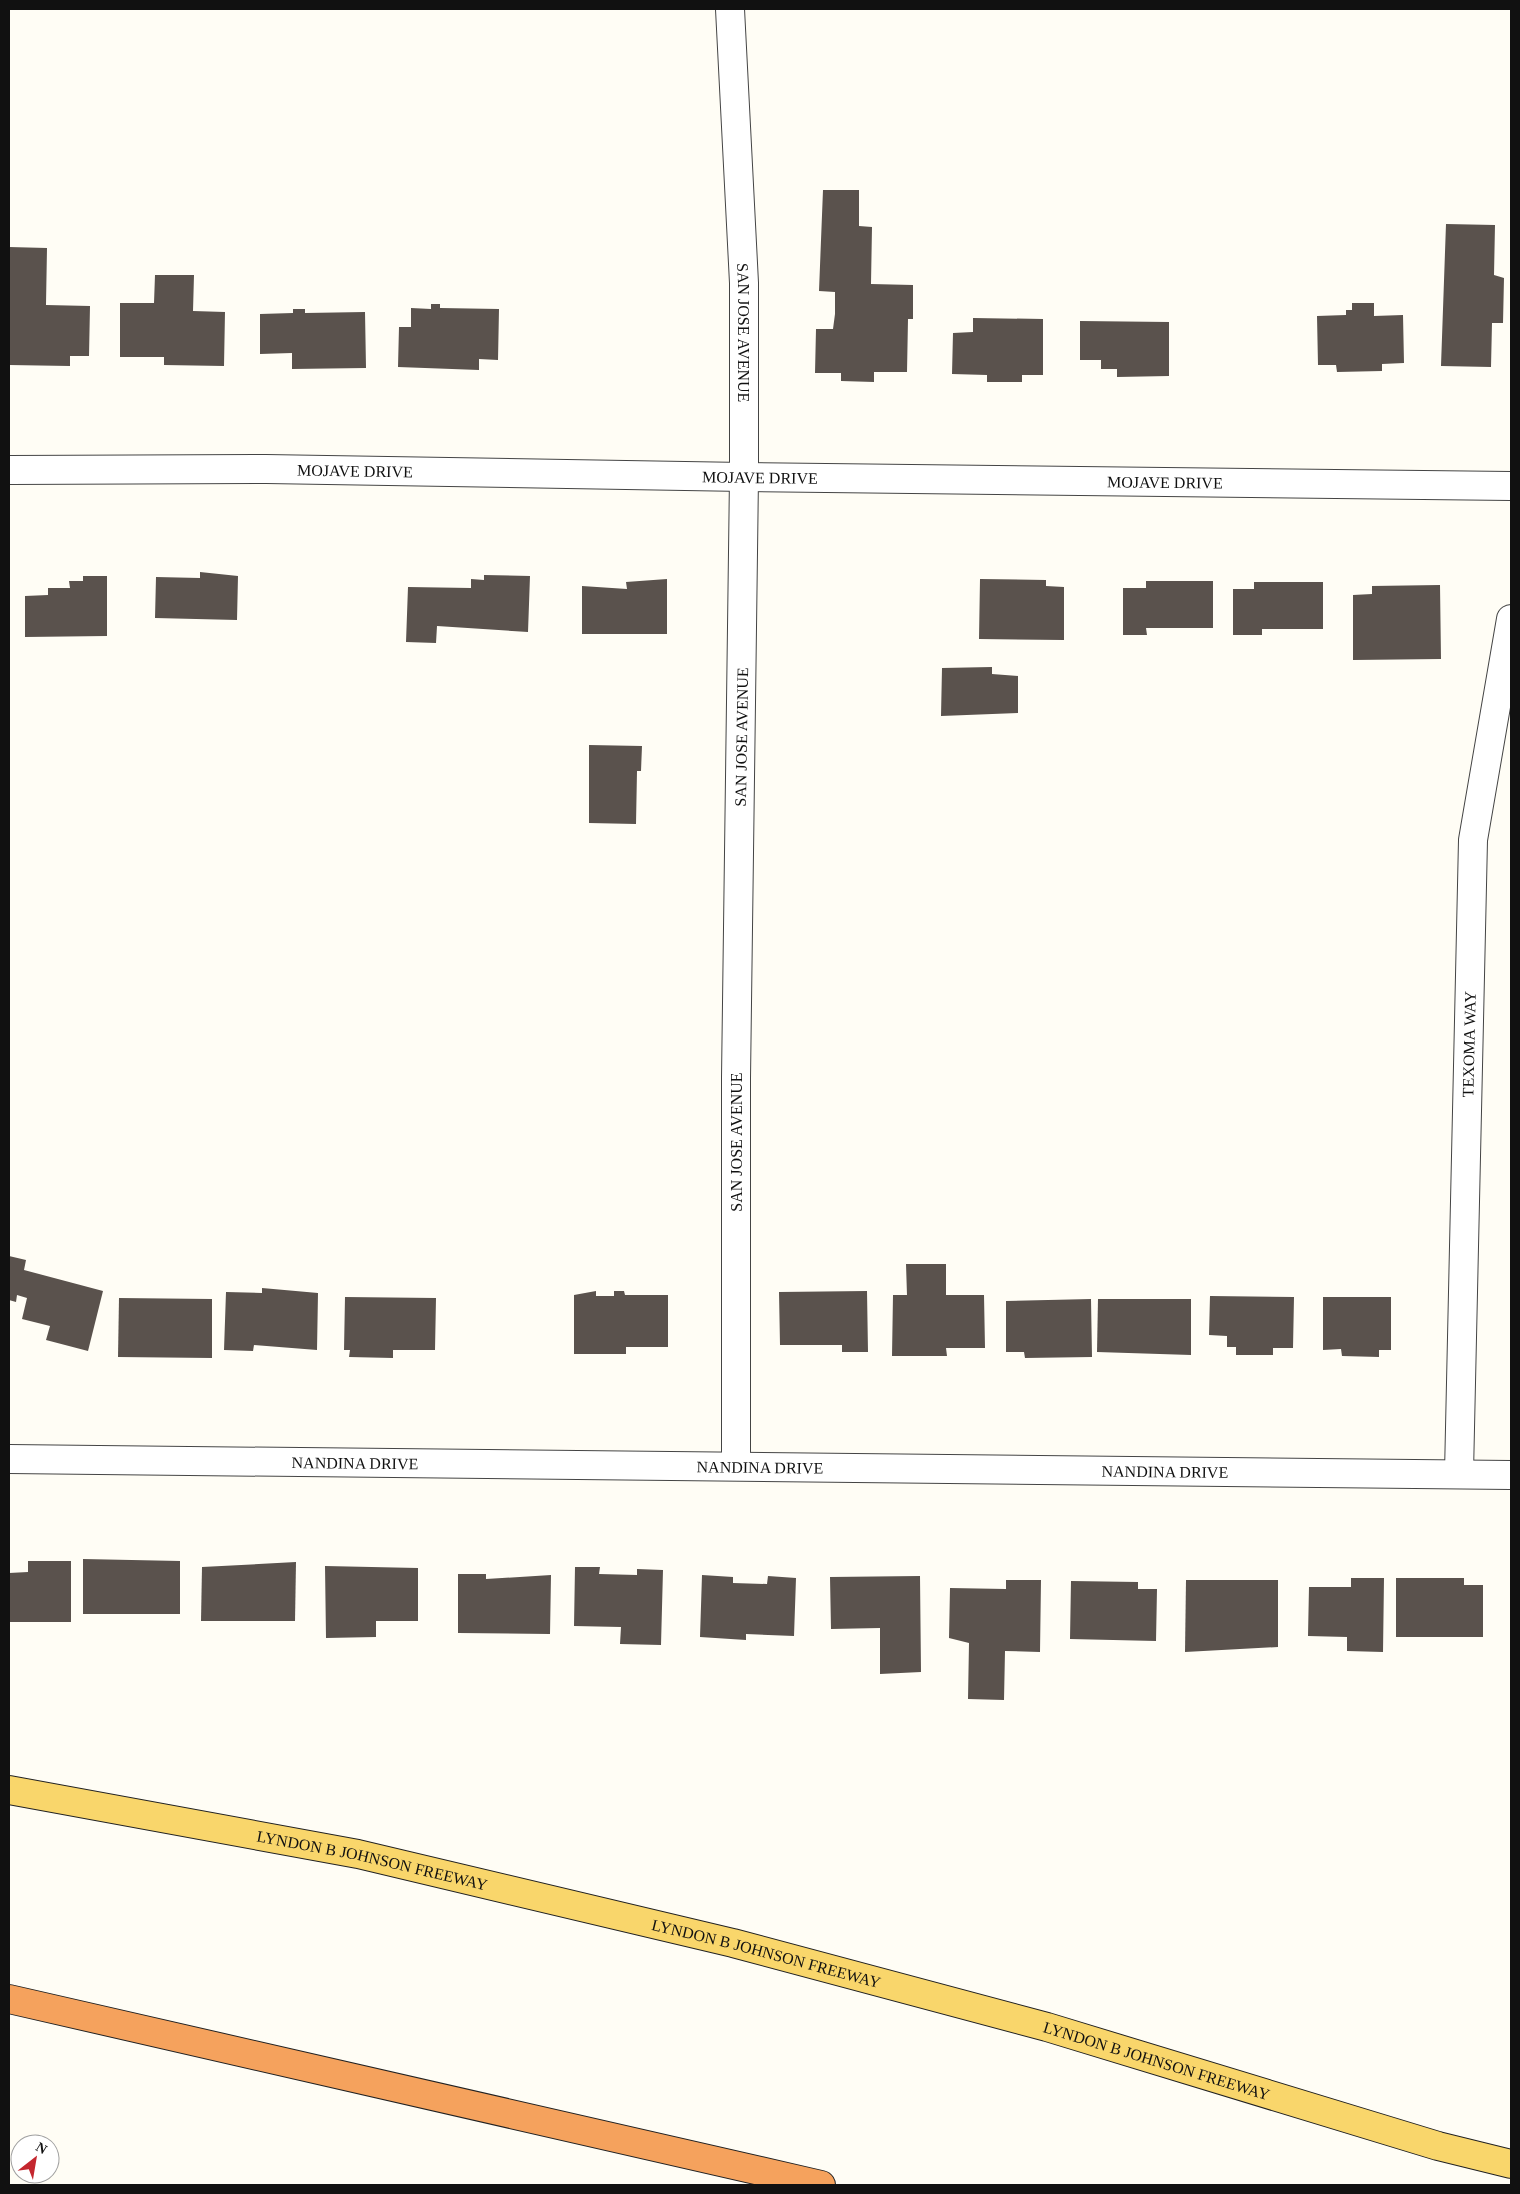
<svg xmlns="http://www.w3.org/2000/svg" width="1520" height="2194" viewBox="0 0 1520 2194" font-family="Georgia,serif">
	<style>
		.building { fill: #5a524d }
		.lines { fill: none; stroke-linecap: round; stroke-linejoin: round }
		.minor-casing { stroke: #444; stroke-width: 30 }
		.major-casing { stroke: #222; stroke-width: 30 }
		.highway-casing { stroke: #222; stroke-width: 30 }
		.minor { stroke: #fff; stroke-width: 28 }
		.major { stroke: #f9d66b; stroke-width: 28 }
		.highway { stroke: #f5a25d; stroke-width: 28 }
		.labels { text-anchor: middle; stroke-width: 5; stroke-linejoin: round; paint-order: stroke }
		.street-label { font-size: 16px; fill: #111; stroke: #fff }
	</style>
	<rect width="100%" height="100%" fill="#fffdf5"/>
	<g class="building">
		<path d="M 823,190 L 859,190 L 859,226 L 872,227 L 871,284 L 913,285 L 913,319 L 908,319 L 907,372 L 874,372 L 874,382 L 841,381 L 841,373 L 815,373 L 816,329 L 833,329 L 835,314 L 835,292 L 819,291 Z"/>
		<path d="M 1446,224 L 1495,225 L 1494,275 L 1504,278 L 1503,323 L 1492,323 L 1491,367 L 1441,366 Z"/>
		<path d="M 9,247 L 47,248 L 46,305 L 90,306 L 89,356 L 70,356 L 70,366 L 9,365 Z"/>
		<path d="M 155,275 L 194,275 L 193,311 L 225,312 L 224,366 L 164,365 L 164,357 L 120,357 L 120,303 L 154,303 Z"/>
		<path d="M 1352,303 L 1374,303 L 1374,316 L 1403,315 L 1404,363 L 1382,364 L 1382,371 L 1337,372 L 1336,365 L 1318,365 L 1317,316 L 1346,315 L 1346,310 L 1352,310 Z"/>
		<path d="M 431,304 L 440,304 L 440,308 L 499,309 L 498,360 L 479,359 L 479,370 L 398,367 L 399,327 L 411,327 L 411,308 L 431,309 Z"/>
		<path d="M 293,309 L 305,309 L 305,313 L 365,312 L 366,368 L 292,369 L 292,353 L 260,354 L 260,314 L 293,313 Z"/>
		<path d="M 973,318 L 1043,319 L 1043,375 L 1022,375 L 1022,382 L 987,382 L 987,375 L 952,374 L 953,333 L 973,332 Z"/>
		<path d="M 1080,321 L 1169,322 L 1169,376 L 1117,377 L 1117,369 L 1101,369 L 1101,360 L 1080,360 Z"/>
		<path d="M 200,572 L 238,576 L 237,620 L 155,618 L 156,577 L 200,578 Z"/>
		<path d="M 484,575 L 530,576 L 528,632 L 437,626 L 436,643 L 406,642 L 408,587 L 471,588 L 471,579 L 484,580 Z"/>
		<path d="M 83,576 L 107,576 L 107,636 L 25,637 L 25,596 L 48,595 L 48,588 L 70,588 L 69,581 L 83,581 Z"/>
		<path d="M 667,579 L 667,634 L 582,634 L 582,586 L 627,589 L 626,582 Z"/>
		<path d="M 980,579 L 1046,580 L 1046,586 L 1064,587 L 1064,640 L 979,639 Z"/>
		<path d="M 1146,581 L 1213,581 L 1213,628 L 1146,628 L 1147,635 L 1123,635 L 1123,588 L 1146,588 Z"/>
		<path d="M 1254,582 L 1323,582 L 1323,629 L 1262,629 L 1262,635 L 1233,635 L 1233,589 L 1254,589 Z"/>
		<path d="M 1440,585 L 1441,659 L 1353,660 L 1353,595 L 1372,594 L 1372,586 Z"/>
		<path d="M 992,667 L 992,674 L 1018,676 L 1018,713 L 941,716 L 942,668 Z"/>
		<path d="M 589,745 L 642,746 L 641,771 L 637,771 L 636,824 L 589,823 Z"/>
		<path d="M 9,1256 L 26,1260 L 24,1270 L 103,1291 L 88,1351 L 46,1340 L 50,1326 L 22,1319 L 27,1298 L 17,1295 L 16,1302 L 9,1300 Z"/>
		<path d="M 906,1264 L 946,1264 L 946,1295 L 984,1295 L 985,1348 L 946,1348 L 947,1356 L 892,1356 L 893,1295 L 907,1295 Z"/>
		<path d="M 262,1288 L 318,1293 L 317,1350 L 254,1345 L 253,1351 L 224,1350 L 226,1292 L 262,1293 Z"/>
		<path d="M 596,1291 L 596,1296 L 614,1296 L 614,1291 L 624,1291 L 625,1295 L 668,1295 L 668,1347 L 626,1347 L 626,1354 L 574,1354 L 574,1295 Z"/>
		<path d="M 867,1291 L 868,1352 L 842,1352 L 842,1345 L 780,1345 L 779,1292 Z"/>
		<path d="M 1210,1296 L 1294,1297 L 1293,1348 L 1273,1348 L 1273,1355 L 1236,1355 L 1236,1347 L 1227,1347 L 1227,1336 L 1209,1335 Z"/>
		<path d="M 345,1297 L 436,1298 L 435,1350 L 393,1350 L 393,1358 L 349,1357 L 350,1350 L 344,1350 Z"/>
		<path d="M 1323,1297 L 1391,1297 L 1391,1350 L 1379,1350 L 1379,1357 L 1342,1356 L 1341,1349 L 1323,1350 Z"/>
		<path d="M 119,1298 L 212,1299 L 212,1358 L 118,1357 Z"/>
		<path d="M 1091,1299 L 1092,1357 L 1025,1358 L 1024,1352 L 1006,1352 L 1006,1301 Z"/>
		<path d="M 1098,1299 L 1191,1299 L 1191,1355 L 1097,1352 Z"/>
		<path d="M 83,1559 L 180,1561 L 180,1614 L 83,1614 Z"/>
		<path d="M 28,1561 L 71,1561 L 71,1622 L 9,1622 L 9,1573 L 28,1572 Z"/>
		<path d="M 296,1562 L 295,1621 L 201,1621 L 202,1567 Z"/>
		<path d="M 325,1566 L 418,1568 L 418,1621 L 376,1621 L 376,1637 L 326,1638 Z"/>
		<path d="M 575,1567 L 600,1567 L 599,1574 L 637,1575 L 637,1569 L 663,1570 L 661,1645 L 620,1644 L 621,1627 L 574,1626 Z"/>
		<path d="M 458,1574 L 486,1574 L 486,1579 L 551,1575 L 550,1634 L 458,1633 Z"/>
		<path d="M 702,1575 L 733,1577 L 733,1583 L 767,1584 L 768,1576 L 796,1578 L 794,1636 L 746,1634 L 746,1640 L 700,1637 Z"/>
		<path d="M 920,1576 L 921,1672 L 880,1674 L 880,1628 L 831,1629 L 830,1577 Z"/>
		<path d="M 1351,1578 L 1384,1578 L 1383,1652 L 1347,1651 L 1347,1637 L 1308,1636 L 1309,1587 L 1351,1587 Z"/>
		<path d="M 1396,1578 L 1464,1578 L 1464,1585 L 1483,1585 L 1483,1637 L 1396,1637 Z"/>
		<path d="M 1006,1580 L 1041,1580 L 1040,1652 L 1005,1651 L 1004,1700 L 968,1699 L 969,1643 L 949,1638 L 950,1588 L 1006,1589 Z"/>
		<path d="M 1186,1580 L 1278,1580 L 1278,1647 L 1185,1652 Z"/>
		<path d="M 1071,1581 L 1138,1582 L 1138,1589 L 1157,1589 L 1156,1641 L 1070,1639 Z"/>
	</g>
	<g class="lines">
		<g class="minor-casing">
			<g id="minor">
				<path id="s1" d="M 730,9 L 744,283 L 744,477 L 736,1078 L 736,1466"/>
				<path id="s2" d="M 9,470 L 266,469 L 744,477 L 1511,486"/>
				<path id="s3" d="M 9,1459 L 1511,1475"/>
				<path id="s4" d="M 1459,1473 L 1473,840 L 1511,619"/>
			</g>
		</g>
		<g class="major-casing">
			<g id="major">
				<path id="s5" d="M 9,1790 L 358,1854 L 733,1943 L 1047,2027 L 1438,2146 L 1511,2164"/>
			</g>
		</g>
		<g class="highway-casing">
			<path id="highway" d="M 9,1999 L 821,2185"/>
		</g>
		<use href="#minor" class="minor"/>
		<use href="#major" class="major"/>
		<use href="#highway" class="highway"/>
	</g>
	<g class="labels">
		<g class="street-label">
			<text dy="6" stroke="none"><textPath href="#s1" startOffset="324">SAN JOSE AVENUE</textPath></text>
			<text dy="6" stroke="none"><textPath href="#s2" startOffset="346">MOJAVE DRIVE</textPath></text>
			<text dy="6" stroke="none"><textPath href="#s2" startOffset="751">MOJAVE DRIVE</textPath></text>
			<text dy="6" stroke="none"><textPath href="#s2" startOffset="1156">MOJAVE DRIVE</textPath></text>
			<text transform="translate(741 737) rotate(-89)" y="6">SAN JOSE AVENUE</text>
			<text dy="6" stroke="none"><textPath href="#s4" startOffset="429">TEXOMA WAY</textPath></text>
			<text transform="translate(736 1142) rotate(-90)" y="6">SAN JOSE AVENUE</text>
			<text dy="6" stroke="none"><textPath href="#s3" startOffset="346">NANDINA DRIVE</textPath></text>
			<text dy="6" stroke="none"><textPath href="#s3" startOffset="751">NANDINA DRIVE</textPath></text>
			<text dy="6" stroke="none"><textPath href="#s3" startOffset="1156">NANDINA DRIVE</textPath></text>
			<text dy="6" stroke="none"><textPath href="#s5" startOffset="370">LYNDON B JOHNSON FREEWAY</textPath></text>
			<text dy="6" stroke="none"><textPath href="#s5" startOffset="775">LYNDON B JOHNSON FREEWAY</textPath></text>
			<text dy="6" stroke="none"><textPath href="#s5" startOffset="1180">LYNDON B JOHNSON FREEWAY</textPath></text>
		</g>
	</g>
	<rect width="1520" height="2194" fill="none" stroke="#111111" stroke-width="20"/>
	<g transform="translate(35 2159) rotate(31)"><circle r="24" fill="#ffffff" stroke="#a0a0a0"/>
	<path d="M0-4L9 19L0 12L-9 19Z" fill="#c4262e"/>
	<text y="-8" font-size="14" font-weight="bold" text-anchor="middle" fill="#111111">N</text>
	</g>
</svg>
